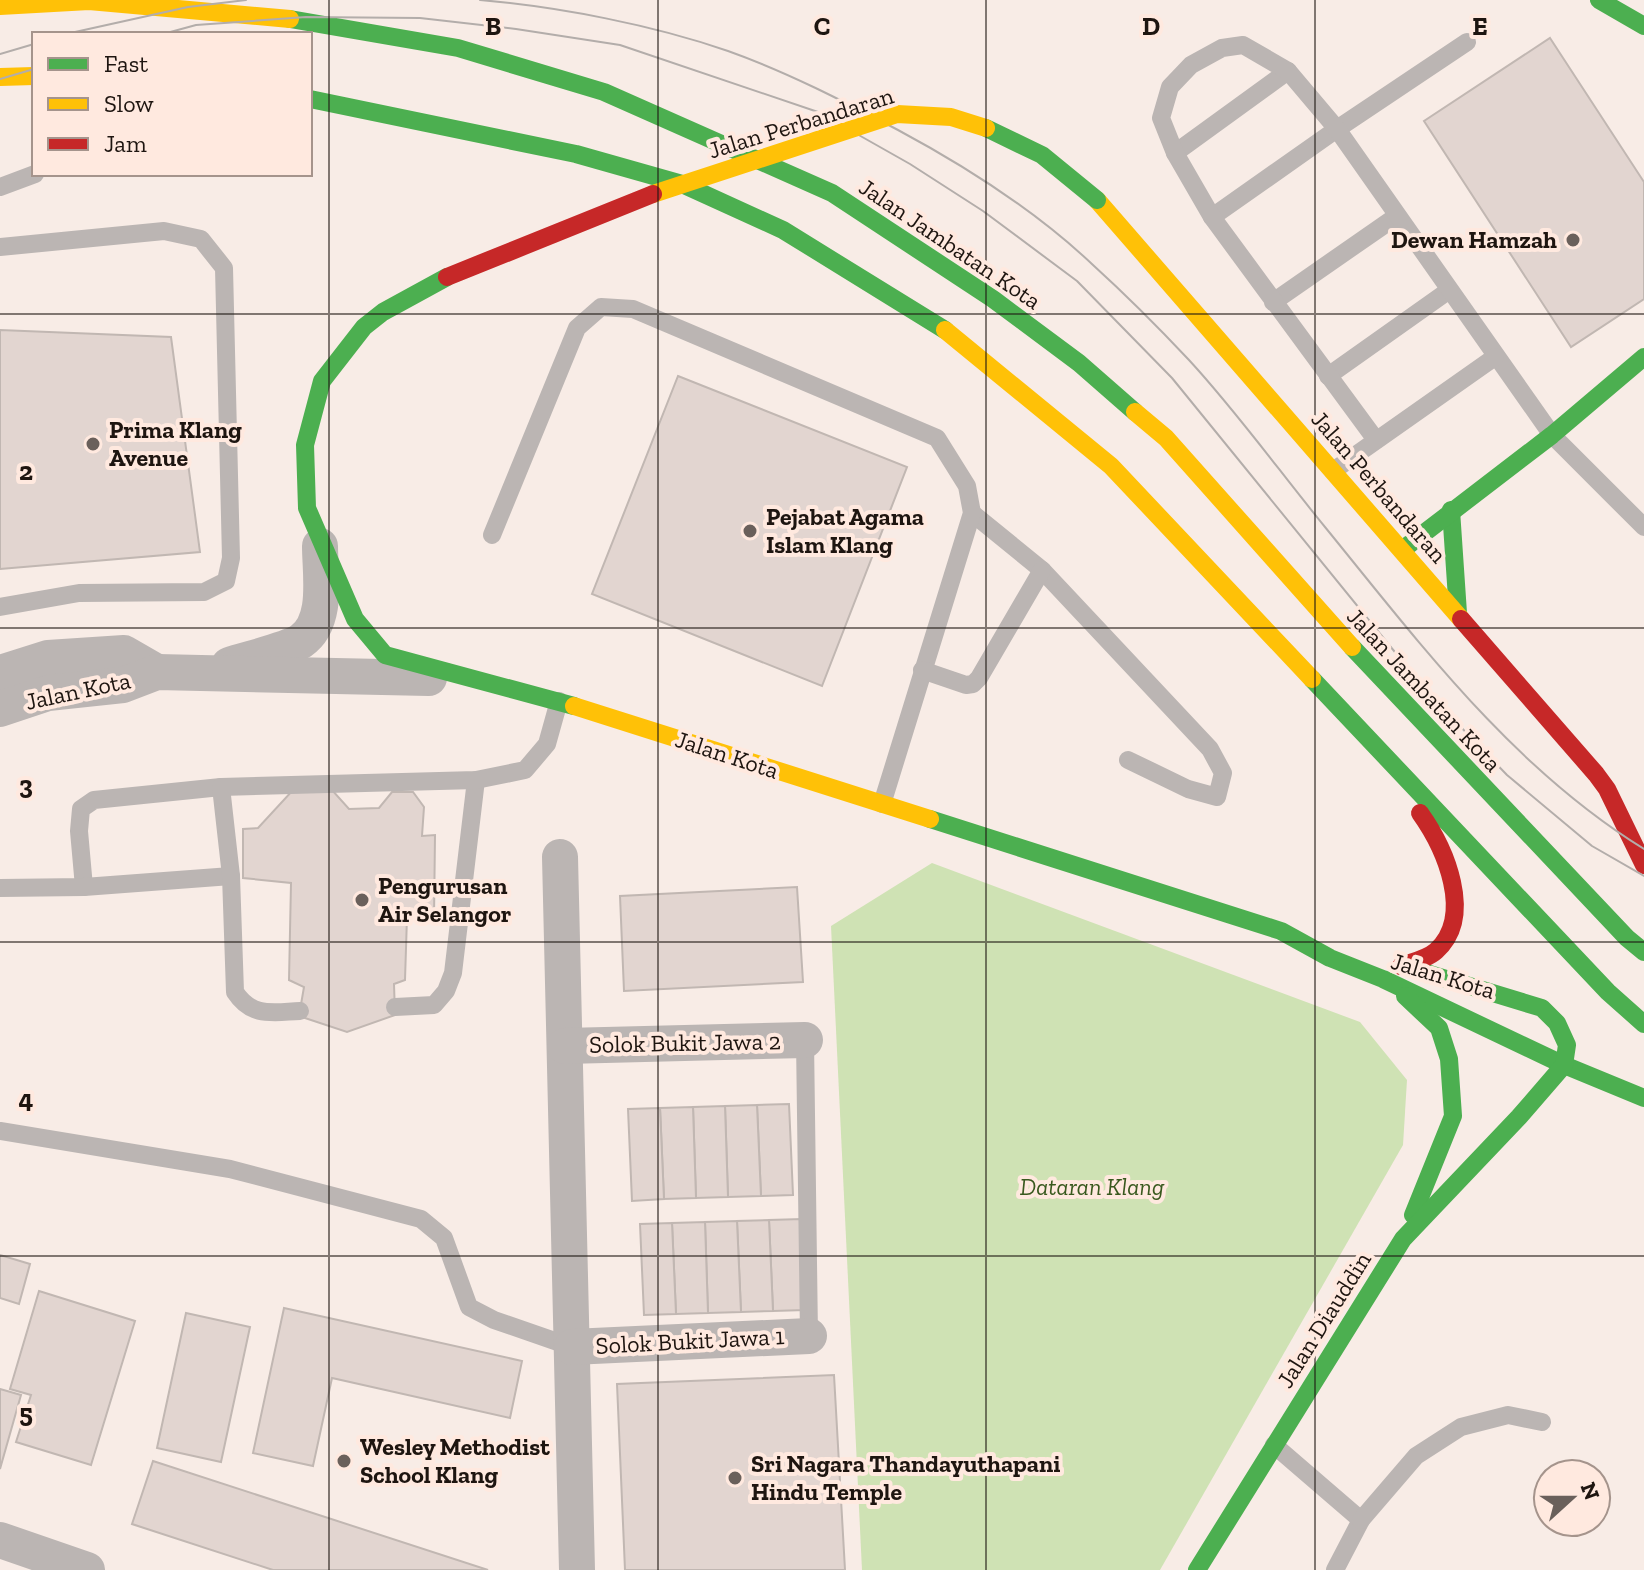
<svg xmlns="http://www.w3.org/2000/svg" width="1644" height="1570" viewBox="0 0 1644 1570" font-family="'Zilla Slab',serif">
	<style>
		.green { fill: #cfe2b4 }
		.building { fill: #e2d5d0; stroke: #c1b7b2; stroke-width: 2 }
		.lines { fill: none; stroke-linecap: round; stroke-linejoin: round }
		.lane { stroke: #bbb5b3; stroke-width: 18 }
		.street { stroke: #bbb5b3; stroke-width: 36 }
		.fast { stroke: #4caf50; stroke-width: 18 }
		.slow { stroke: #ffc107; stroke-width: 18 }
		.jam { stroke: #c62828; stroke-width: 18 }
		.tram { stroke: #b3adaa; stroke-width: 2 }
		.fast-bridge { stroke: #4caf50; stroke-width: 18 }
		.slow-bridge { stroke: #ffc107; stroke-width: 18 }
		.jam-bridge { stroke: #c62828; stroke-width: 18 }
		.grid { fill: none; stroke: #1e1510; stroke-width: 2; stroke-opacity: 0.55 }
		.poi-dot { fill: #6a605b; stroke: #ffe9df; stroke-width: 3 }
		.labels { text-anchor: middle; stroke-width: 8; stroke-linejoin: round; paint-order: stroke }
		.street-label { font-size: 24px; fill: #1e1510; stroke: #ffe9df }
		.poi-label { font-size: 24px; font-weight: bold; fill: #1e1510; stroke: #ffe9df; text-anchor: start }
		.park-label { font-size: 24px; font-style: italic; fill: #39591e; stroke: #ffe9df }
		.grid-label { font-size: 26px; text-anchor: middle; font-weight: bold; fill: #1e1510; stroke: #ffe9df; stroke-width: 8; stroke-linejoin: round; paint-order: stroke }
	</style>
	<rect width="100%" height="100%" fill="#f8ece6"/>
	<path class="green" d="M 932,863 L 1360,1022 L 1407,1080 L 1403,1145 L 1160,1570 L 862,1570 L 831,926 Z"/>
	<g class="building">
		<path d="M 1550,38 L 1644,182 L 1644,299 L 1571,347 L 1424,121 Z"/>
		<path d="M 0,330 L 171,337 L 200,552 L 0,569 Z"/>
		<path d="M 678,376 L 907,467 L 822,686 L 592,594 Z"/>
		<path d="M 293,790 L 332,790 L 349,809 L 379,808 L 392,792 L 413,792 L 424,807 L 422,836 L 435,835 L 434,918 L 407,917 L 405,980 L 394,984 L 395,1015 L 347,1032 L 299,1016 L 304,987 L 289,980 L 291,883 L 243,878 L 243,829 L 258,828 Z"/>
		<path d="M 797,887 L 803,982 L 624,991 L 620,896 Z"/>
		<path d="M 789,1104 L 793,1195 L 761,1196 L 757,1105 Z"/>
		<path d="M 757,1105 L 761,1196 L 728,1197 L 725,1106 Z"/>
		<path d="M 725,1106 L 728,1197 L 696,1198 L 693,1107 Z"/>
		<path d="M 693,1107 L 696,1198 L 664,1199 L 660,1108 Z"/>
		<path d="M 660,1108 L 664,1199 L 632,1201 L 628,1109 Z"/>
		<path d="M 802,1219 L 805,1310 L 773,1311 L 769,1220 Z"/>
		<path d="M 769,1220 L 773,1311 L 741,1312 L 737,1221 Z"/>
		<path d="M 737,1221 L 741,1312 L 708,1313 L 705,1222 Z"/>
		<path d="M 705,1222 L 708,1313 L 676,1314 L 672,1223 Z"/>
		<path d="M 672,1223 L 676,1314 L 644,1315 L 640,1224 Z"/>
		<path d="M 0,1255 L 30,1264 L 19,1304 L 0,1298 Z"/>
		<path d="M 39,1291 L 135,1321 L 91,1465 L 16,1442 L 31,1395 L 10,1389 Z"/>
		<path d="M 284,1308 L 522,1361 L 510,1418 L 332,1378 L 313,1466 L 253,1453 Z"/>
		<path d="M 186,1313 L 250,1327 L 221,1462 L 157,1448 Z"/>
		<path d="M 834,1375 L 845,1570 L 625,1570 L 617,1384 Z"/>
		<path d="M 0,1389 L 21,1395 L 0,1469 Z"/>
		<path d="M 153,1461 L 488,1570 L 273,1570 L 132,1524 Z"/>
	</g>
	<g class="lines">
		<g class="lane">
			<path d="M 1175,153 L 1288,71"/>
			<path d="M 0,187 L 35,174"/>
			<path d="M 1212,217 L 1337,129 L 1467,42"/>
			<path d="M 0,247 L 164,231 L 201,239 L 224,268 L 231,558 L 226,581 L 204,592 L 79,593 L 0,607"/>
			<path d="M 1273,302 L 1397,216"/>
			<path d="M 1328,376 L 1448,291"/>
			<path d="M 1376,440 L 1212,217 L 1175,153 L 1161,118 L 1170,87 L 1191,65 L 1222,48 L 1243,45 L 1288,71 L 1337,129 L 1552,435 L 1644,527"/>
			<path d="M 1333,471 L 1495,357"/>
			<path d="M 972,513 L 1042,570 L 1210,749 L 1223,773 L 1217,797 L 1188,789 L 1128,760"/>
			<path d="M 492,535 L 577,328 L 601,307 L 633,309 L 937,438 L 967,486 L 972,513 L 882,804"/>
			<path d="M 922,670 L 966,685 L 973,684 L 979,678 L 1042,570"/>
			<path d="M 84,887 L 79,831 L 81,809 L 94,800 L 221,787"/>
			<path d="M 0,888 L 84,887 L 231,876"/>
			<path d="M 395,1007 L 434,1005 L 446,991 L 453,973 L 476,780"/>
			<path d="M 300,1011 C 273,1012 252,1018 235,992 L 231,876 L 221,787 L 476,780 L 525,770 L 547,744 L 559,701"/>
			<path d="M 805,1040 L 809,1336"/>
			<path d="M 0,1131 L 230,1169 L 421,1219 L 444,1238 L 469,1307 L 494,1320 L 572,1347"/>
			<path d="M 1274,1445 L 1361,1520 L 1335,1570"/>
			<path d="M 1361,1520 L 1416,1456 L 1461,1427 L 1508,1415 L 1542,1422"/>
		</g>
		<g class="street">
			<path d="M 229,665 C 247,659 287,650 301,641 C 329,622 320,575 320,546"/>
			<path d="M 0,673 L 48,658 L 124,653 L 157,672"/>
			<path d="M 0,709 L 48,693 L 123,685 L 157,672 L 429,678"/>
			<path d="M 560,857 L 577,1570"/>
			<path d="M 565,1046 L 805,1040"/>
			<path d="M 572,1347 L 809,1336"/>
			<path d="M 0,1540 L 87,1570"/>
		</g>
		<g class="fast">
			<path d="M 1599,0 L 1644,26"/>
			<path d="M 290,19 L 458,48 L 604,92 L 832,193 L 993,299 L 1079,363 L 1135,412"/>
			<path d="M 310,99 L 576,154 L 682,184 L 783,230 L 945,330"/>
			<path d="M 447,277 L 383,312 L 364,327 L 322,381 L 305,445 L 307,508 L 355,619 L 385,655 L 574,706"/>
			<path d="M 1451,510 L 1458,613"/>
			<path d="M 1402,550 L 1552,435 L 1644,357"/>
			<path d="M 1352,647 L 1627,938 L 1644,952"/>
			<path d="M 1312,679 L 1608,992 L 1644,1024"/>
			<path d="M 930,819 L 1281,931 L 1330,958 L 1383,979 L 1564,1065 L 1644,1098"/>
			<path d="M 1405,996 L 1439,1028 L 1449,1059 L 1453,1116 L 1413,1215"/>
			<path d="M 1197,1570 L 1403,1239 L 1519,1117 L 1564,1065 L 1567,1045 L 1557,1023 L 1542,1008 L 1407,967"/>
		</g>
		<g class="slow">
			<path d="M 0,6 L 89,1 L 290,19"/>
			<path d="M 0,77 L 34,76"/>
			<path d="M 1097,200 L 1461,619"/>
			<path d="M 945,330 L 1111,466 L 1312,679"/>
			<path d="M 1135,412 L 1166,438 L 1352,647"/>
			<path d="M 574,706 L 930,819"/>
		</g>
		<g class="jam">
			<path d="M 1461,619 L 1596,774 L 1607,789 L 1644,865"/>
			<path d="M 1401,966 C 1412,962 1427,959 1436,951 C 1475,916 1445,848 1420,813"/>
		</g>
		<g class="tram">
			<path d="M 480,0 C 560,7 653,25 728,51 C 787,72 843,101 898,130 C 967,167 1036,211 1093,265 C 1126,295 1158,327 1189,360 C 1237,412 1280,472 1325,527 C 1421,645 1513,768 1644,849"/>
			<path d="M 66,34 L 188,7 L 246,0"/>
			<path d="M 163,34 L 196,25 L 306,17 L 420,18 L 516,29 L 620,45 L 818,112 L 910,164 L 983,211 L 1077,281 L 1172,378 L 1429,694 L 1507,775 L 1592,846 L 1644,876"/>
			<path d="M 0,54 L 34,44"/>
			<path d="M 0,79 L 34,69"/>
		</g>
		<path class="fast-bridge" d="M 986,128 L 1042,155 L 1097,200"/>
		<path class="slow-bridge" d="M 653,194 L 897,114 L 951,117 L 986,128"/>
		<path class="jam-bridge" d="M 447,277 L 653,194"/>
	</g>
	<path class="grid" d="M 329,0 L 329,1570M 658,0 L 658,1570M 986,0 L 986,1570M 1315,0 L 1315,1570M 0,314 L 1644,314M 0,628 L 1644,628M 0,942 L 1644,942M 0,1256 L 1644,1256"/>
	<g class="poi-dot">
		<circle cx="1573" cy="240" r="8"/>
		<circle cx="93" cy="444" r="8"/>
		<circle cx="750" cy="531" r="8"/>
		<circle cx="362" cy="900" r="8"/>
		<circle cx="344" cy="1461" r="8"/>
		<circle cx="735" cy="1478" r="8"/>
	</g>
	<g class="labels">
		<g class="street-label">
			<text transform="translate(801 123) rotate(-17)" y="8">Jalan Perbandaran</text>
			<text transform="translate(950 244) rotate(34)" y="8">Jalan Jambatan Kota</text>
			<text transform="translate(1379 487) rotate(49)" y="8">Jalan Perbandaran</text>
			<text transform="translate(1424 690) rotate(47)" y="8">Jalan Jambatan Kota</text>
			<text transform="translate(78 691) rotate(-12)" y="8">Jalan Kota</text>
			<text transform="translate(727 755) rotate(18)" y="8">Jalan Kota</text>
			<text transform="translate(1443 976) rotate(17)" y="8">Jalan Kota</text>
			<text transform="translate(685 1043) rotate(-1)" y="8">Solok Bukit Jawa 2</text>
			<text transform="translate(1324 1320) rotate(-58)" y="8">Jalan Diauddin</text>
			<text transform="translate(690 1341) rotate(-3)" y="8">Solok Bukit Jawa 1</text>
		</g>
		<g class="poi-label">
			<text x="1557" y="248" text-anchor="end">Dewan Hamzah</text>
			<text x="109" y="438">Prima Klang<tspan x="109" dy="28">Avenue</tspan></text>
			<text x="766" y="525">Pejabat Agama<tspan x="766" dy="28">Islam Klang</tspan></text>
			<text x="378" y="894">Pengurusan<tspan x="378" dy="28">Air Selangor</tspan></text>
			<text x="360" y="1455">Wesley Methodist<tspan x="360" dy="28">School Klang</tspan></text>
			<text x="751" y="1472">Sri Nagara Thandayuthapani<tspan x="751" dy="28">Hindu Temple</tspan></text>
		</g>
		<g class="park-label">
			<text x="1092" y="1195">Dataran Klang</text>
		</g>
	</g>
	<g class="grid-label">
		<text x="493" y="35">B</text>
		<text x="822" y="35">C</text>
		<text x="1151" y="35">D</text>
		<text x="1480" y="35">E</text>
		<text x="26" y="480">2</text>
		<text x="26" y="794">3</text>
		<text x="26" y="1108">4</text>
		<text x="26" y="1422">5</text>
	</g>
	<rect x="32" y="32" width="280" height="144" fill="#ffe9df" stroke="#a5948c" stroke-width="2"/>
	<rect x="48" y="58" width="40" height="12" fill="#4caf50" stroke="#a5948c" stroke-width="2"/>
	<text x="104" y="72" font-size="24" fill="#1e1510">Fast</text>
	<rect x="48" y="98" width="40" height="12" fill="#ffc107" stroke="#a5948c" stroke-width="2"/>
	<text x="104" y="112" font-size="24" fill="#1e1510">Slow</text>
	<rect x="48" y="138" width="40" height="12" fill="#c62828" stroke="#a5948c" stroke-width="2"/>
	<text x="104" y="152" font-size="24" fill="#1e1510">Jam</text>
	<g transform="translate(1572 1498) rotate(69)"><circle r="38" fill="#ffe9df" stroke="#a5948c" stroke-width="2"/>
	<path d="M0-6L14 30L0 20L-14 30Z" fill="#6a605b"/>
	<text y="-12" font-size="22" font-weight="bold" text-anchor="middle" fill="#1e1510">N</text>
	</g>
</svg>
